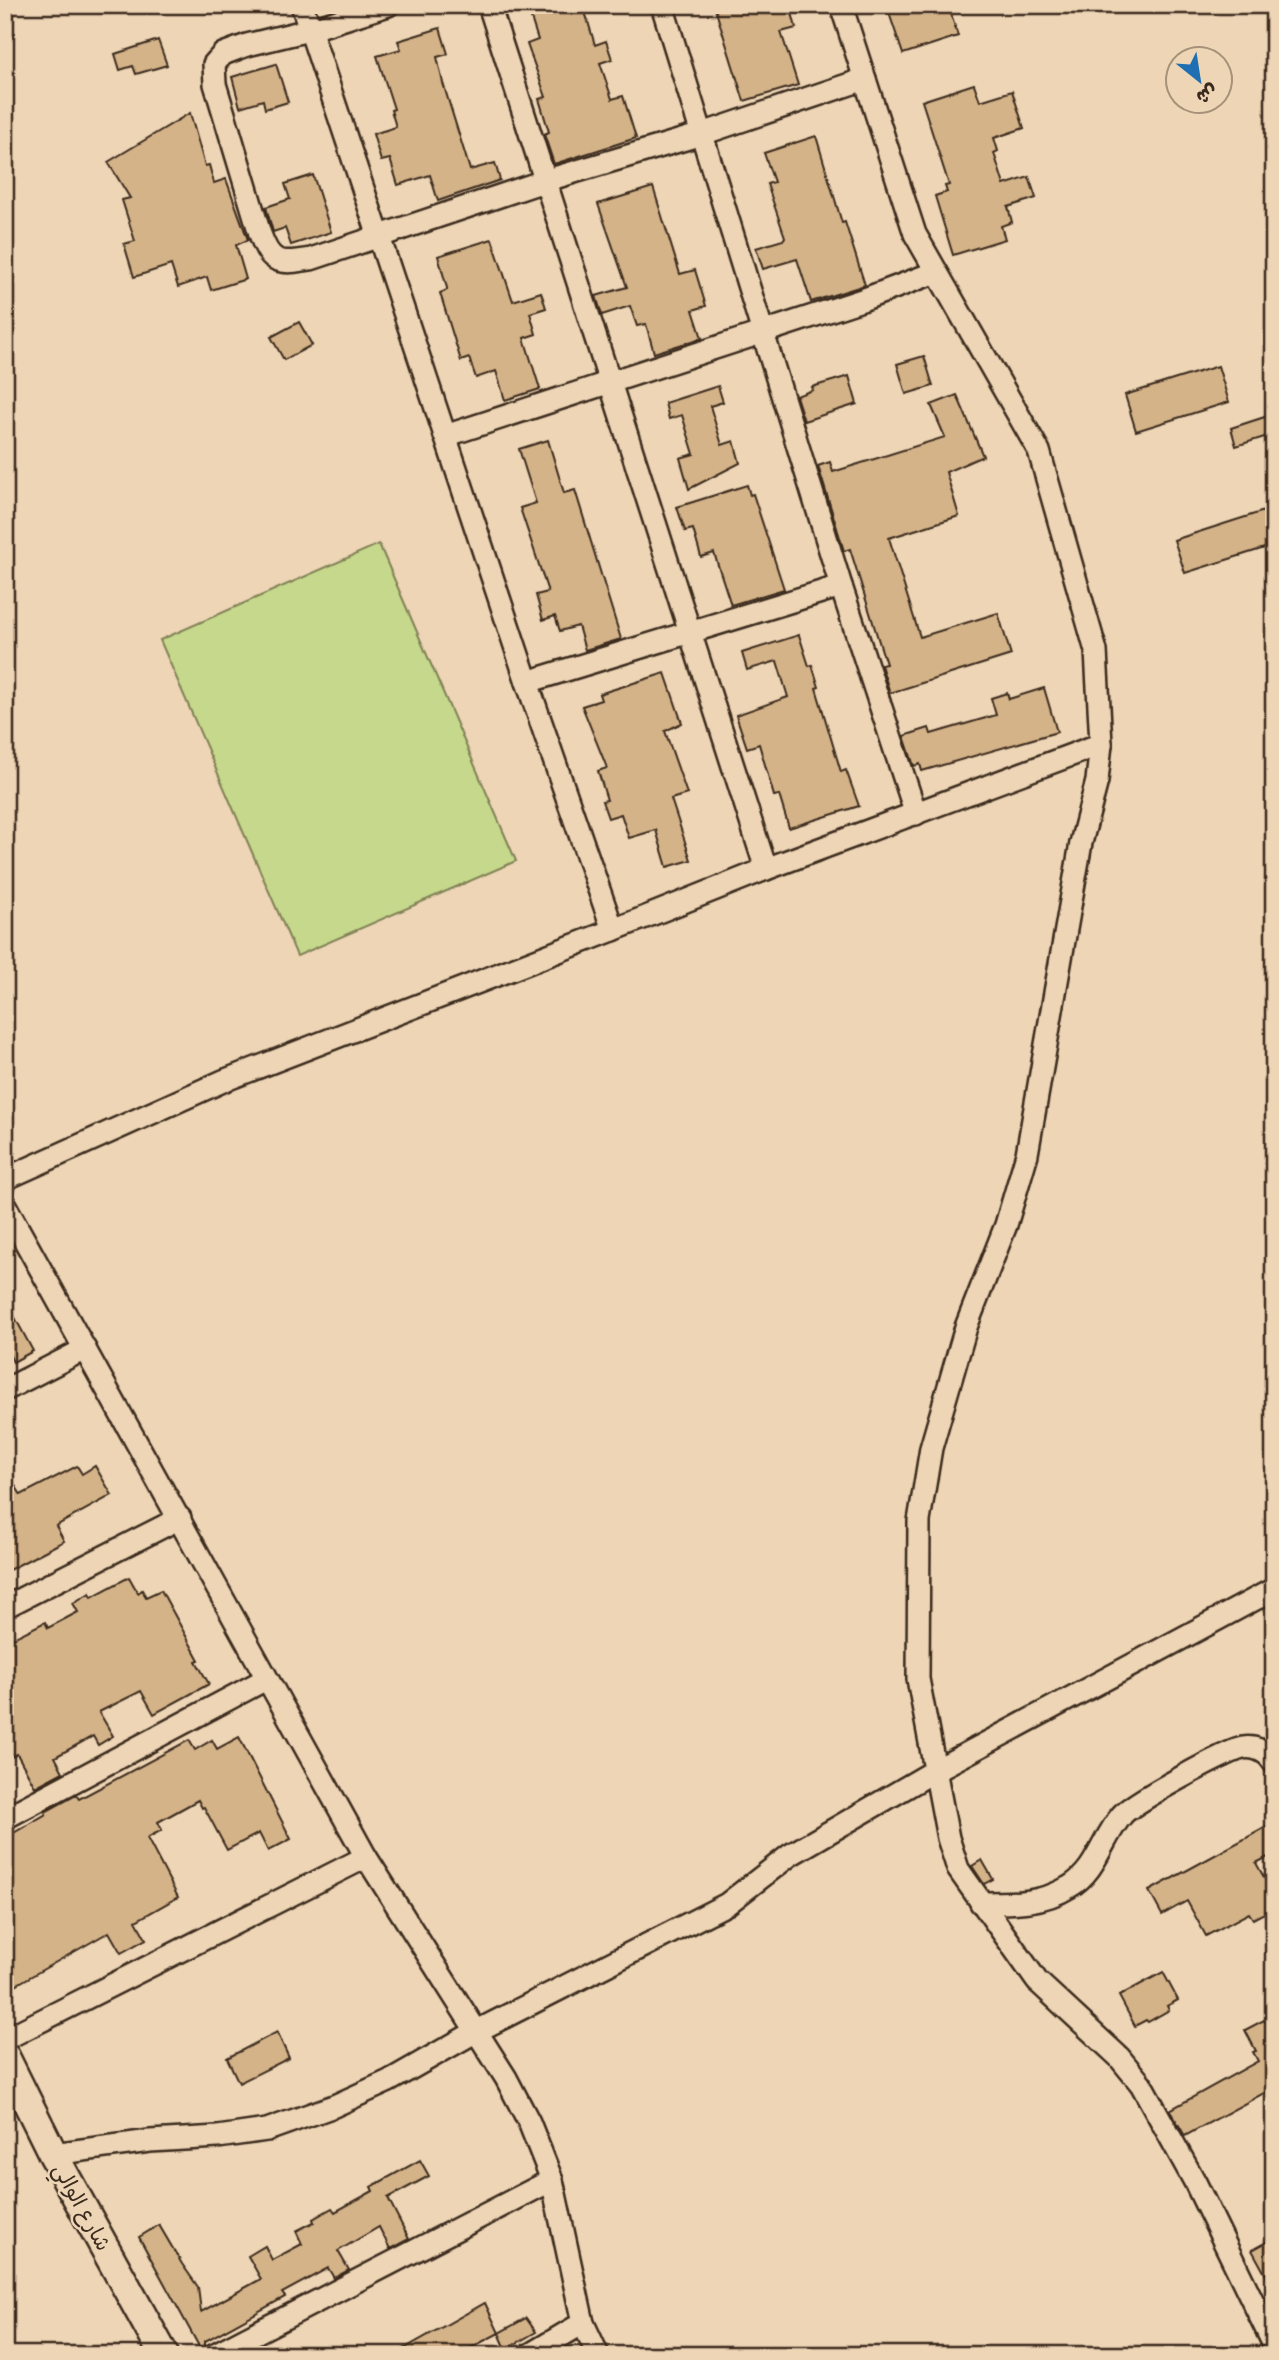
<svg xmlns="http://www.w3.org/2000/svg" width="1279" height="2360" viewBox="0 0 1279 2360" font-family="'Gochi Hand','Playpen Sans Arabic',sans-serif">
	<style>
		.green { fill: #c6d88c; stroke: #808155; stroke-width: 2 }
		.building { fill: #d4b388; stroke: #3b2a1e; stroke-width: 2 }
		.lines { fill: none; stroke-linecap: round; stroke-linejoin: round }
		.minor-casing { stroke: #3b2a1e; stroke-width: 26 }
		.secondary-casing { stroke: #3b2a1e; stroke-width: 33 }
		.minor { stroke: #edd5b5; stroke-width: 21 }
		.secondary { stroke: #edd5b5; stroke-width: 28 }
		.labels { text-anchor: middle; stroke-width: 5; stroke-linejoin: round; paint-order: stroke }
		.street-label { font-size: 21px; fill: #3b2a1e; stroke: #edd5b5 }
	</style>
	<rect width="100%" height="100%" fill="#edd5b5"/>
	<filter id="ink" filterUnits="userSpaceOnUse"><feTurbulence type="fractalNoise" baseFrequency=".0143" numOctaves="2"/><feDisplacementMap in="SourceGraphic" scale="14" xChannelSelector="R" yChannelSelector="G"/><feConvolveMatrix kernelMatrix="1 2 1 2 8 2 1 2 1" color-interpolation-filters="sRGB"/></filter>
	<g filter="url(#ink)">
		<path class="green" d="M 379,544 L 516,861 L 297,956 L 160,640 Z"/>
		<g class="building">
			<path d="M 537,5 L 583,5 L 595,45 L 606,41 L 612,59 L 600,63 L 612,99 L 623,96 L 636,138 L 554,164 L 544,134 L 549,132 L 539,99 L 546,97 L 527,44 L 538,40 L 530,15 L 539,13 Z"/>
			<path d="M 714,5 L 790,5 L 796,28 L 781,32 L 798,85 L 744,101 Z"/>
			<path d="M 903,5 L 948,5 L 958,36 L 903,54 L 888,10 Z"/>
			<path d="M 440,28 L 448,54 L 437,57 L 443,83 L 470,170 L 495,163 L 500,180 L 438,201 L 430,175 L 398,185 L 390,159 L 381,161 L 373,134 L 396,127 L 391,110 L 394,109 L 377,56 L 401,49 L 398,41 Z"/>
			<path d="M 158,40 L 167,65 L 136,74 L 133,66 L 120,70 L 115,54 Z"/>
			<path d="M 276,64 L 288,102 L 265,109 L 263,100 L 240,107 L 232,77 Z"/>
			<path d="M 974,84 L 980,101 L 1012,91 L 1024,128 L 994,138 L 998,151 L 994,153 L 1004,185 L 1029,177 L 1036,198 L 1008,207 L 1012,222 L 1001,226 L 1005,239 L 953,255 L 935,196 L 947,192 L 945,186 L 949,185 L 922,101 Z"/>
			<path d="M 190,113 L 205,166 L 209,165 L 214,183 L 226,179 L 248,240 L 236,245 L 246,279 L 211,290 L 207,277 L 178,287 L 171,265 L 134,277 L 124,244 L 135,241 L 122,200 L 130,198 L 108,162 Z"/>
			<path d="M 816,136 L 842,223 L 845,222 L 865,285 L 811,302 L 797,259 L 763,269 L 756,248 L 783,240 L 785,237 L 767,184 L 774,182 L 764,153 Z"/>
			<path d="M 313,175 L 331,232 L 291,245 L 285,228 L 273,232 L 266,207 L 290,199 L 285,184 Z"/>
			<path d="M 653,187 L 680,274 L 695,270 L 706,306 L 693,310 L 702,338 L 654,353 L 646,324 L 637,326 L 630,306 L 602,315 L 596,296 L 627,287 L 598,204 Z"/>
			<path d="M 492,239 L 513,301 L 541,292 L 546,308 L 530,313 L 536,334 L 524,338 L 540,389 L 505,400 L 496,371 L 476,378 L 469,358 L 461,361 L 440,293 L 447,290 L 447,288 L 438,256 Z"/>
			<path d="M 299,322 L 312,345 L 284,360 L 271,337 Z"/>
			<path d="M 924,356 L 933,386 L 906,394 L 897,364 Z"/>
			<path d="M 1218,366 L 1229,402 L 1136,431 L 1125,395 Z"/>
			<path d="M 849,376 L 857,404 L 804,421 L 796,396 L 813,390 L 812,387 Z"/>
			<path d="M 718,386 L 723,402 L 710,406 L 722,445 L 734,441 L 740,463 L 689,489 L 680,458 L 694,454 L 682,415 L 669,419 L 665,403 Z"/>
			<path d="M 957,395 L 983,456 L 946,472 L 959,516 L 889,538 L 920,637 L 998,613 L 1011,655 L 890,693 L 881,665 L 886,664 L 850,549 L 844,551 L 818,466 L 830,462 L 833,472 L 945,437 L 931,405 Z"/>
			<path d="M 1274,414 L 1274,434 L 1236,446 L 1231,428 Z"/>
			<path d="M 548,440 L 564,493 L 575,490 L 621,639 L 585,650 L 578,626 L 560,631 L 555,616 L 543,620 L 536,595 L 548,592 L 520,508 L 536,503 L 519,449 Z"/>
			<path d="M 747,485 L 750,495 L 753,494 L 784,589 L 731,605 L 714,553 L 701,557 L 693,529 L 685,531 L 677,507 Z"/>
			<path d="M 1264,511 L 1274,545 L 1185,573 L 1174,540 Z"/>
			<path d="M 799,635 L 809,666 L 812,665 L 819,687 L 816,688 L 841,772 L 846,770 L 859,806 L 789,828 L 779,795 L 774,796 L 759,744 L 747,748 L 736,715 L 788,697 L 777,661 L 747,670 L 742,653 Z"/>
			<path d="M 665,673 L 682,723 L 665,731 L 687,794 L 671,799 L 691,860 L 667,867 L 656,830 L 629,838 L 621,814 L 608,818 L 602,801 L 607,800 L 598,771 L 607,768 L 582,706 L 601,700 L 599,694 Z"/>
			<path d="M 1044,688 L 1057,732 L 922,771 L 920,764 L 914,766 L 904,736 L 929,728 L 931,734 L 996,715 L 991,698 L 1007,693 L 1009,699 Z"/>
			<path d="M 5,1299 L 33,1351 L 13,1362 L 5,1346 Z"/>
			<path d="M 77,1466 L 82,1474 L 95,1466 L 112,1495 L 56,1526 L 64,1541 L 5,1572 L 5,1469 L 21,1495 Z"/>
			<path d="M 129,1577 L 138,1593 L 142,1590 L 146,1597 L 161,1590 L 199,1660 L 196,1661 L 209,1684 L 154,1714 L 141,1691 L 99,1712 L 113,1736 L 98,1745 L 93,1736 L 55,1757 L 63,1772 L 35,1787 L 17,1754 L 5,1761 L 5,1642 L 45,1622 L 48,1628 L 78,1612 L 73,1603 L 90,1593 L 92,1597 Z"/>
			<path d="M 239,1737 L 291,1839 L 268,1851 L 259,1833 L 227,1850 L 204,1807 L 202,1808 L 198,1800 L 158,1822 L 162,1830 L 147,1838 L 178,1897 L 136,1921 L 146,1939 L 121,1953 L 109,1932 L 14,1986 L 5,1970 L 5,1854 L 12,1850 L 5,1838 L 46,1814 L 45,1812 L 76,1795 L 79,1799 L 189,1740 L 195,1750 L 212,1740 L 217,1749 Z"/>
			<path d="M 1268,1826 L 1274,1837 L 1274,1854 L 1256,1863 L 1274,1895 L 1274,1908 L 1253,1919 L 1249,1913 L 1206,1936 L 1187,1901 L 1162,1915 L 1149,1891 Z"/>
			<path d="M 982,1860 L 993,1879 L 984,1884 L 972,1866 Z"/>
			<path d="M 1163,1972 L 1178,2000 L 1167,2006 L 1169,2010 L 1148,2022 L 1146,2020 L 1135,2026 L 1119,1996 Z"/>
			<path d="M 1264,2020 L 1274,2037 L 1274,2090 L 1273,2088 L 1185,2136 L 1170,2110 L 1258,2061 L 1253,2052 L 1256,2051 L 1245,2030 Z"/>
			<path d="M 277,2032 L 289,2058 L 239,2083 L 227,2058 Z"/>
			<path d="M 420,2160 L 429,2176 L 388,2198 L 409,2239 L 390,2249 L 379,2227 L 338,2251 L 349,2270 L 334,2278 L 328,2268 L 282,2293 L 285,2297 L 205,2341 L 205,2345 L 201,2350 L 139,2237 L 159,2225 L 182,2264 L 198,2287 L 201,2312 L 261,2279 L 248,2256 L 265,2246 L 272,2260 L 302,2244 L 296,2231 L 314,2222 L 313,2219 L 332,2208 L 335,2212 L 373,2191 L 371,2187 Z"/>
			<path d="M 1274,2238 L 1274,2290 L 1252,2250 Z"/>
			<path d="M 485,2303 L 499,2333 L 457,2355 L 393,2355 Z"/>
			<path d="M 526,2318 L 536,2332 L 506,2349 L 499,2333 Z"/>
		</g>
		<g class="lines">
			<g class="minor-casing">
				<g id="minor">
					<path d="M 302,5 L 527,682 L 613,930"/>
					<path d="M 388,5 L 309,30 L 247,45 L 223,54 L 214,64 L 215,84 L 260,234 C 271,265 280,264 311,259 L 544,181 L 702,134 L 865,79"/>
					<path d="M 489,5 L 766,869"/>
					<path d="M 662,5 L 841,586 L 916,814"/>
					<path d="M 841,5 L 915,234 L 1039,451 L 1096,651 L 1101,744 L 1097,781 L 1081,843 L 1027,1154 L 1006,1225 L 966,1327 L 931,1448 L 919,1521 L 918,1679 L 948,1838 L 958,1869 L 1037,1981 L 1119,2057 L 1141,2084 L 1195,2182 L 1274,2345"/>
					<path d="M 445,436 L 862,300 L 936,272"/>
					<path d="M 527,682 L 841,586"/>
					<path d="M 5,1179 L 223,1081 L 613,930 L 766,869 L 1101,744"/>
					<path d="M 5,1205 L 366,1857 L 506,2078 L 529,2122 L 552,2180 L 583,2323 L 598,2355"/>
					<path d="M 5,1390 L 85,1349"/>
					<path d="M 5,1607 L 180,1518"/>
					<path d="M 5,1818 L 266,1679"/>
					<path d="M 981,1903 C 1012,1903 1042,1904 1069,1887 C 1097,1871 1102,1838 1122,1815 C 1130,1804 1228,1750 1243,1748 C 1255,1746 1268,1752 1274,1763"/>
					<path d="M 5,2039 L 366,1857"/>
					<path d="M 53,2154 L 150,2141 L 218,2137 L 267,2130 L 334,2106 L 389,2081 L 475,2032 L 727,1904 L 790,1855 L 936,1770 L 1274,1589"/>
					<path d="M 213,2355 L 552,2180"/>
					<path d="M 529,2355 L 583,2323"/>
				</g>
			</g>
			<g class="secondary-casing">
				<path id="secondary" d="M 5,2057 L 53,2154 L 164,2355"/>
			</g>
			<use href="#minor" class="minor"/>
			<use href="#secondary" class="secondary"/>
		</g>
	</g>
	<g class="labels">
		<g class="street-label">
			<text transform="translate(82 2207) rotate(61)" y="7">شارع الوالي</text>
		</g>
	</g>
	<rect width="1279" height="2360" fill="none" stroke="#edd5b5" stroke-width="28"/>
	<rect x="14" y="14" width="1251" height="2332" fill="none" stroke="#3b2a1e" stroke-width="2.5" filter="url(#ink)"/>
	<g transform="translate(1199 80) rotate(150)"><circle r="33" fill="#edd5b5" stroke="#a69179" stroke-width="2"/>
	<path d="M0-5L12 26L0 18L-12 26Z" fill="#1f6fb2"/>
	<text y="-10" font-size="19" font-weight="bold" text-anchor="middle" fill="#3b2a1e">ش</text>
	</g>
</svg>
